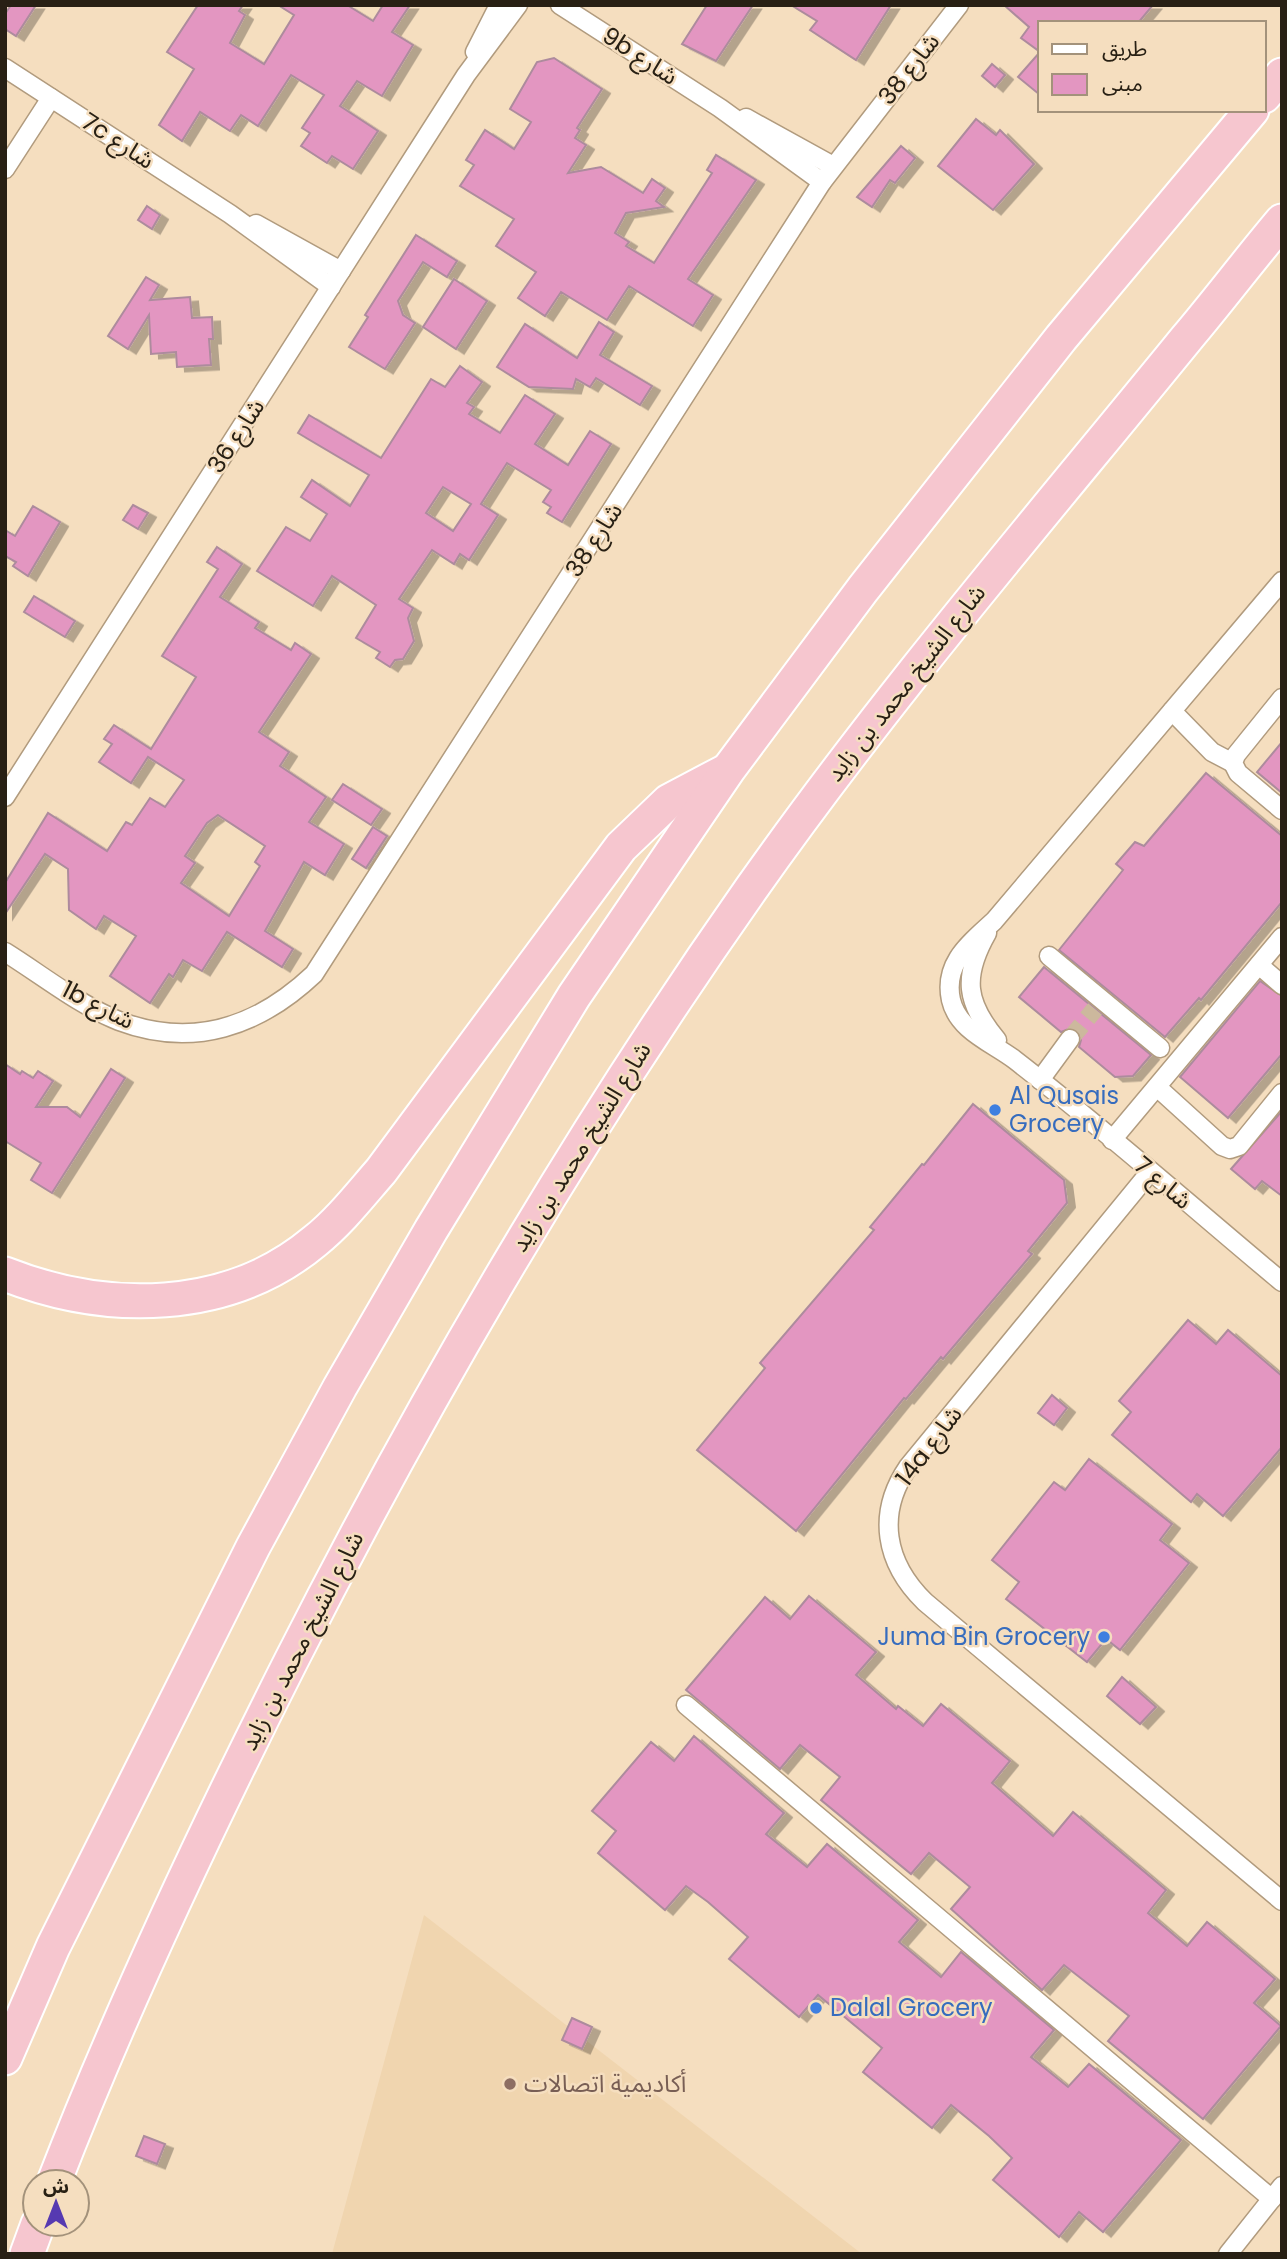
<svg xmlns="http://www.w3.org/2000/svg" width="1287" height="2259" viewBox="0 0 1287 2259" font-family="Poppins,'Noto Sans Arabic',sans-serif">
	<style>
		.built { fill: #f0d5af }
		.building { fill: #e396c1; stroke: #ad8b9d; stroke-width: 2; fill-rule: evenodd; filter: url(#shadow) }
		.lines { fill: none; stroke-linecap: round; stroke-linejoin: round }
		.street-tunnel { stroke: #ccb89d; stroke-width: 18; stroke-dasharray: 18 9; stroke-linecap: butt }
		.street-casing { stroke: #b19b7e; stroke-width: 21 }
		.highway-casing { stroke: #fff; stroke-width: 37 }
		.street { stroke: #fff; stroke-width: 18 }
		.highway { stroke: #f6c6cf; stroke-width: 33 }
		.shop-dot { fill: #3f7fe0; stroke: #f5debf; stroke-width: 2.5 }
		.education-dot { fill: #8d6e63; stroke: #f5debf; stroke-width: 2.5 }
		.labels { text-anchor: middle; stroke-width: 5; stroke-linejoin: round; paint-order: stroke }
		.street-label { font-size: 24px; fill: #282014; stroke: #f5debf }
		.shop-label { font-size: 24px; fill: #366cbe; stroke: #f5debf; text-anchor: start }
		.education-label { font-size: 24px; fill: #785e54; stroke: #f5debf; text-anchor: start }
	</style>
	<defs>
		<filter id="shadow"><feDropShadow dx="8" dy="4.5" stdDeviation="0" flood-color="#0004"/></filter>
	</defs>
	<rect width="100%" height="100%" fill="#f5debf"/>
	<path class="built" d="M 424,1915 L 862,2254 L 332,2254 Z"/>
	<g class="building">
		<path d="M 11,5 L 36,5 L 16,36 L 5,29 L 5,14 Z"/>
		<path d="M 198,5 L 243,5 L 239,11 L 245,15 L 230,43 L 264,64 L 294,15 L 278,5 L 347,5 L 373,21 L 383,5 L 410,5 L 392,32 L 413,45 L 382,96 L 357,81 L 340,106 L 378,131 L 353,169 L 332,156 L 327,163 L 301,146 L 310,133 L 302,128 L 324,95 L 291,75 L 258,126 L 241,115 L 230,131 L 200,112 L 182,141 L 159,125 L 194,69 L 167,52 Z"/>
		<path d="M 707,5 L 753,5 L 716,61 L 682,44 Z"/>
		<path d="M 791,5 L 891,5 L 856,60 L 810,30 L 817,21 Z"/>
		<path d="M 1004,5 L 1153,5 L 1138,23 L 1040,23 L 1040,95 L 1018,77 L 1040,52 L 1021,38 L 1029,27 Z"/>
		<path d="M 554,58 L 602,89 L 577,128 L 580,130 L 575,138 L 586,145 L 568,173 L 601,167 L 643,193 L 652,179 L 665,188 L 656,201 L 664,207 L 626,213 L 615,233 L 629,242 L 626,246 L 654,263 L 712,173 L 707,170 L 716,155 L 756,180 L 688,279 L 713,295 L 693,326 L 629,286 L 607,320 L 561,292 L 545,316 L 518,298 L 536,272 L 496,246 L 514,219 L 460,186 L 474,165 L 466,160 L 485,130 L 514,149 L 531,122 L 510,109 L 537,62 Z"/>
		<path d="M 992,64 L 1005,75 L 995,87 L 982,76 Z"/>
		<path d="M 976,119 L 996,135 L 1000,130 L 1034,164 L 993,210 L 938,166 Z"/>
		<path d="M 901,146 L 915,158 L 895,183 L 890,180 L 872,207 L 857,197 Z"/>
		<path d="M 147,206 L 160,215 L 152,229 L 138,220 Z"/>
		<path d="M 416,235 L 457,261 L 447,277 L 423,262 L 398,301 L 403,315 L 415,323 L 385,369 L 349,347 L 368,317 L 365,315 Z"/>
		<path d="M 146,277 L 159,285 L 150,300 L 190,297 L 192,318 L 212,317 L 213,339 L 209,339 L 211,365 L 177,367 L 176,352 L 151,354 L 149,315 L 128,349 L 108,336 Z"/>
		<path d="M 454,279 L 487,301 L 456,349 L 423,327 Z"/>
		<path d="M 599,322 L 614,332 L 600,355 L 652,386 L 640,405 L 596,378 L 590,387 L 576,379 L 573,389 L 529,387 L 497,367 L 525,324 L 577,358 Z"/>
		<path d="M 460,366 L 482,382 L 467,403 L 474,407 L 469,414 L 500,433 L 525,395 L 555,414 L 535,444 L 568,465 L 590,431 L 611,444 L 562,522 L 547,513 L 551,507 L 543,502 L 551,490 L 507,463 L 481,504 L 498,515 L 469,560 L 460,554 L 454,564 L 432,550 L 399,599 L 413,608 L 408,618 L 414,641 L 403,659 L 395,660 L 390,667 L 376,658 L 380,652 L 356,638 L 376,605 L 332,576 L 313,606 L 257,571 L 286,527 L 310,541 L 327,514 L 301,497 L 312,480 L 350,506 L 369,475 L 298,433 L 309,415 L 381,458 L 431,379 L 445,387 ZM 443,487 L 471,504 L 453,531 L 426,513 Z"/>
		<path d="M 133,505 L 148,513 L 138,529 L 123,520 Z"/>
		<path d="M 33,506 L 60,522 L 28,576 L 13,566 L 16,562 L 5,556 L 5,530 L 15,536 Z"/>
		<path d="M 217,547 L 242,564 L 220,597 L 259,622 L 255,628 L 291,650 L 295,643 L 311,654 L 259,732 L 289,752 L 280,766 L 326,797 L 309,822 L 344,844 L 325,875 L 304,862 L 265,931 L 293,949 L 282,967 L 227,932 L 202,971 L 183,960 L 173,977 L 169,974 L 150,1003 L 110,976 L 136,936 L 104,916 L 96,929 L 69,910 L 68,869 L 45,854 L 5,914 L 5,883 L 48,813 L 107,851 L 126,822 L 132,825 L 150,798 L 165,807 L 184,780 L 148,757 L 131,783 L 99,762 L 112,744 L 104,739 L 114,725 L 151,749 L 196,677 L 162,656 L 218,569 L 207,562 ZM 218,815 L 265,846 L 255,862 L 260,866 L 229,916 L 181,883 L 195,863 L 185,856 L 207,823 Z"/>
		<path d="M 34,596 L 75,621 L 65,637 L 24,612 Z"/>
		<path d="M 1282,742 L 1282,793 L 1257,772 Z"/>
		<path d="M 1206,773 L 1282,836 L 1282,902 L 1201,1000 L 1199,998 L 1165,1037 L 1059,950 L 1123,870 L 1116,864 L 1135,842 L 1144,846 Z"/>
		<path d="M 343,784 L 382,809 L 371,825 L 332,800 Z"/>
		<path d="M 373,827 L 387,836 L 366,868 L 352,859 Z"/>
		<path d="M 1044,967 L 1151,1055 L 1133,1076 L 1115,1077 L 1079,1047 L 1081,1040 L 1077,1030 L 1071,1028 L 1061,1032 L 1019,997 Z"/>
		<path d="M 1260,981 L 1282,996 L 1282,1054 L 1228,1118 L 1180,1077 Z"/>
		<path d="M 5,1064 L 20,1074 L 22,1071 L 33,1078 L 38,1071 L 53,1081 L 36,1107 L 67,1107 L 80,1117 L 111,1069 L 125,1078 L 52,1193 L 31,1180 L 41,1163 L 5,1141 Z"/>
		<path d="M 973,1104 L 1064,1180 L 1067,1203 L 1028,1251 L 1032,1254 L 943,1359 L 941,1357 L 906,1399 L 904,1398 L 796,1531 L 697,1450 L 765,1368 L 760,1363 L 874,1230 L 870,1227 L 922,1164 L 924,1165 Z"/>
		<path d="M 1282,1111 L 1282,1196 L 1262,1181 L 1255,1189 L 1231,1169 Z"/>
		<path d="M 1188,1320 L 1216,1344 L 1228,1330 L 1282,1376 L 1282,1447 L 1223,1516 L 1197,1494 L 1191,1502 L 1112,1435 L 1131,1412 L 1119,1401 Z"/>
		<path d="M 1052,1395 L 1067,1408 L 1054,1425 L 1038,1413 Z"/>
		<path d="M 1089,1459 L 1172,1524 L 1160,1540 L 1189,1563 L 1120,1650 L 1106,1639 L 1087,1662 L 1006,1599 L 1019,1582 L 992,1560 L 1054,1482 L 1065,1490 Z"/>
		<path d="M 809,1596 L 876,1652 L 856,1675 L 896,1709 L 898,1706 L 923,1726 L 941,1704 L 1010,1761 L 992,1783 L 1053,1836 L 1073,1812 L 1166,1890 L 1148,1913 L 1187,1946 L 1207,1922 L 1275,1979 L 1254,2003 L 1281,2026 L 1203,2119 L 1108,2041 L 1129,2016 L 1064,1965 L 1042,1990 L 951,1909 L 970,1887 L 929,1853 L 911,1874 L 821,1800 L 840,1777 L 800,1745 L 780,1769 L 686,1690 L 765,1597 L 790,1619 Z"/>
		<path d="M 1122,1677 L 1156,1707 L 1140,1724 L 1107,1696 Z"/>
		<path d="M 694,1736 L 784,1813 L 766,1834 L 807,1867 L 827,1844 L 918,1920 L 899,1942 L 941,1977 L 961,1952 L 1054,2030 L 1031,2057 L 1068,2087 L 1089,2064 L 1181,2140 L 1103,2232 L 1079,2212 L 1059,2237 L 993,2180 L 1012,2158 L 989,2136 L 951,2105 L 932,2128 L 863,2072 L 882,2048 L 818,1995 L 799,2017 L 729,1959 L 748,1937 L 708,1902 L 686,1886 L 665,1910 L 598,1853 L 616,1831 L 592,1811 L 651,1742 L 674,1761 Z"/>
		<path d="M 572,2018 L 592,2027 L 582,2049 L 562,2040 Z"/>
		<path d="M 144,2136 L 165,2144 L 157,2164 L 136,2156 Z"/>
	</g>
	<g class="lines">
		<path class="street-tunnel" d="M 1070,1039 L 1095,1009"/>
		<g class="street-casing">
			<g id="street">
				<path d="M 560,5 L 720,108 L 822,182"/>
				<path d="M 475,52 L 499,5"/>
				<path d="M 5,68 L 230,214 L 331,287"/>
				<path d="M 746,118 L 833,166"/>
				<path d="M 5,169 L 51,98"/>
				<path d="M 256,224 L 341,271"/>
				<path d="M 1282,581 L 994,921 C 970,943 943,963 951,1000 C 958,1031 993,1043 1015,1060 C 1107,1131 1193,1208 1282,1282"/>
				<path d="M 1282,698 L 1236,755 L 1233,763 L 1238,773 L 1282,810"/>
				<path d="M 1172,711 L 1212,752 L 1233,763"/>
				<path d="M 5,797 L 466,75 L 518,5"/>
				<path d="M 987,933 C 962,977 966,1003 997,1040"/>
				<path d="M 5,952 C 42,975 79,1005 119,1021 C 193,1049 259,1026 314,974 L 822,182 L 959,5"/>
				<path d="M 1049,956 L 1160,1048"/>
				<path d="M 1259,965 L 1282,985"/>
				<path d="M 1040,1080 L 1070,1039"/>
				<path d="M 1157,1087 L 1222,1146 L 1230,1149 L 1239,1146 L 1282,1093"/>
				<path d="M 1112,1140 L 1282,937"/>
				<path d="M 1150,1172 L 908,1467 C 876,1514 885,1563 925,1602 L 1282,1901"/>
				<path d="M 686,1705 L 1272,2199"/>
				<path d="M 1228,2254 L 1282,2186"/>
			</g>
		</g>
		<g class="highway-casing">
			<g id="highway">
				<path d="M 1264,96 L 1282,75"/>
				<path d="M 5,1274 C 106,1314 228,1314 315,1241 C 340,1221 360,1195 381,1171 L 621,847 L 669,801 L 726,771"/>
				<path d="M 5,2058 L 53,1947 L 253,1547 L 340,1387 L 431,1230 L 574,996 L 728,770 L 863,589 L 1061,338 L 1252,110"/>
				<path d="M 54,2182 C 123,2004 205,1831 291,1661 C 427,1393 578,1135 751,889 C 887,696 1037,522 1186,339 C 1219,300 1249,260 1282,221"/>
				<path d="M 27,2254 L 38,2224"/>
			</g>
		</g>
		<use href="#street" class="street"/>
		<use href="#highway" class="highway"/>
	</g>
	<g class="shop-dot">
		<circle cx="995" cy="1110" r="7"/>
		<circle cx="1104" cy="1637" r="7"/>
		<circle cx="816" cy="2008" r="7"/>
	</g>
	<circle class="education-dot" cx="510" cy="2084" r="7"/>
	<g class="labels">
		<g class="street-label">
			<text transform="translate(640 56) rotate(33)" y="8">9b شارع</text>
			<text transform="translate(909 69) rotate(-52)" y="8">شارع 38</text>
			<text transform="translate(118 141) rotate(33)" y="8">7c شارع</text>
			<text transform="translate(236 436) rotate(-57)" y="8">شارع 36</text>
			<text transform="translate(594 540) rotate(-57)" y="8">شارع 38</text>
			<text transform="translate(906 683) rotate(-52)" y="8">شارع الشيخ محمد بن زايد</text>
			<text transform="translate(98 1005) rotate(27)" y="8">1b شارع</text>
			<text transform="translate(581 1147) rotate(-58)" y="8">شارع الشيخ محمد بن زايد</text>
			<text transform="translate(1163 1183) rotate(40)" y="8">شارع 7</text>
			<text transform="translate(929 1446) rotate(-53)" y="8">14a شارع</text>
			<text transform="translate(302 1641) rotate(-63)" y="8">شارع الشيخ محمد بن زايد</text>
		</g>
		<g class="shop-label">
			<text x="1009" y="1104">Al Qusais<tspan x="1009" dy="28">Grocery</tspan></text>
			<text x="1090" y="1645" text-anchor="end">Juma Bin Grocery</text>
			<text x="830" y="2016">Dalal Grocery</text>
		</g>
		<g class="education-label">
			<text x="524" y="2092">أكاديمية اتصالات</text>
		</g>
	</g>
	<rect width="1287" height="2259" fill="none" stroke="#282014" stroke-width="14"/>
	<rect x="1038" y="21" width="228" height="91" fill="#f5debf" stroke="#a3927b" stroke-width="2"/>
	<rect x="1052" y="44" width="35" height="10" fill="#ffffff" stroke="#a3927b" stroke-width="2"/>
	<text x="1102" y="56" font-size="21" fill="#282014">طريق</text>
	<rect x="1052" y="74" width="35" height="21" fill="#e396c1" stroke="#a3927b" stroke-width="2"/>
	<text x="1102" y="91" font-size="21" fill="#282014">مبنى</text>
	<g transform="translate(56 2203)"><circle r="33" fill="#f5debf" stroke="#a3927b" stroke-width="2"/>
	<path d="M0-5L12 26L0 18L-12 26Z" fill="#5639b1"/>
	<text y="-10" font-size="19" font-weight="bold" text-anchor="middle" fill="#282014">ش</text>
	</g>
</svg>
